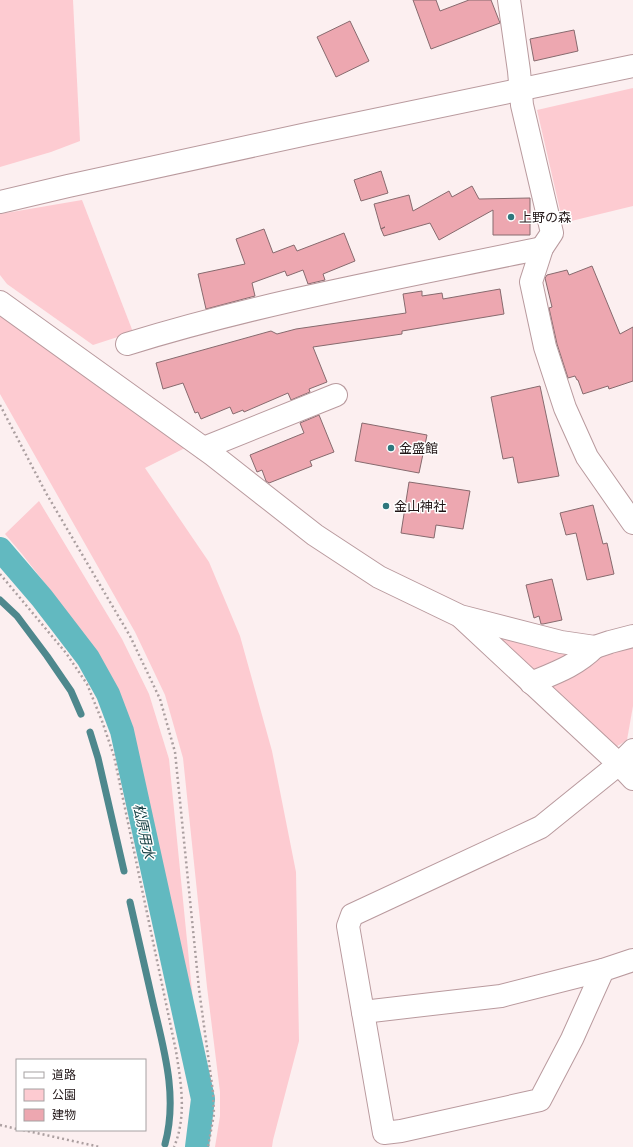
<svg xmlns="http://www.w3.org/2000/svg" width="633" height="1147" viewBox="0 0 633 1147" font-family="'DejaVu Sans','Noto Sans JP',sans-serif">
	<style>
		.green { fill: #fdcbd1 }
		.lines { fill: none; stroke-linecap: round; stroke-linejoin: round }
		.stream { stroke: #4e888d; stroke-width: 7 }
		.canal { stroke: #62b9c0; stroke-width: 24 }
		.building { fill: #eda7b0; stroke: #876a6e }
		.minor-casing { stroke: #b99a9e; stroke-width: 24 }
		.path { stroke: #ab9fa0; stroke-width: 2.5; stroke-dasharray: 2 3; stroke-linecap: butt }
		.minor { stroke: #fff; stroke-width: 22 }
		.poi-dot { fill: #2e777d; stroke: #fff; stroke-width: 1.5 }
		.labels { text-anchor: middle; stroke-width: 3; stroke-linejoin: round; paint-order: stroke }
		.poi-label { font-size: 13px; fill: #201516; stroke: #fff; text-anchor: start }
		.water-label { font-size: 14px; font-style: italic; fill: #184145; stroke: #fff }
	</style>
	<rect width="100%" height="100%" fill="#fceff0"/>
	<g class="green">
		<path d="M 0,0 L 73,0 L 80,141 L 51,152 L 0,167 Z"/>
		<path d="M 633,88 L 633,206 L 563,223 L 537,110 Z"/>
		<path d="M 82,200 L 133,332 L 93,345 L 7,284 L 0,275 L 0,214 Z"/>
		<path d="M 0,316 L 72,367 L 191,445 L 145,468 L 209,562 L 240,636 L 272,751 L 296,872 L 299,1041 L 273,1140 L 272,1147 L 215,1147 L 220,1116 L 220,1092 L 207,987 L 183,758 L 165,695 L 135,632 L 0,394 Z"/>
		<path d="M 39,501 L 122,639 L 149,694 L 169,759 L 197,1041 L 130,726 L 115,690 L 94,651 L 51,591 L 22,554 L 5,534 Z"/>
		<path d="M 511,635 L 633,644 L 633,706 L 627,740 L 616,747 L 499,639 Z"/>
	</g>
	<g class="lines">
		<g class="stream">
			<path d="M 0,600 L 17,616 L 47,656 L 71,691 L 81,714"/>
			<path d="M 90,732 L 98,758 L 124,871"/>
			<path d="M 130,902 C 138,936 145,969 153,1003 C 164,1050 178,1096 165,1144"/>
		</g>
		<path class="canal" d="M 0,549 L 42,598 L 88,658 L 108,694 L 122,731 L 203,1099 L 197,1147"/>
	</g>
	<g class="building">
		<path d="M 413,0 L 436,0 L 440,11 L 469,0 L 491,0 L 500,23 L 431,49 Z"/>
		<path d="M 350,21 L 369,61 L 336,77 L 317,37 Z"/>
		<path d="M 574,30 L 578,51 L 534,61 L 530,39 Z"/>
		<path d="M 381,171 L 388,193 L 361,201 L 354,180 Z"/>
		<path d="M 472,186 L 479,199 L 530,198 L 530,235 L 493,235 L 493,210 L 439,240 L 430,223 L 384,236 L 381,229 L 385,227 L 381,229 L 374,204 L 409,195 L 413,211 L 449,191 L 452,197 Z"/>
		<path d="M 264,229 L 273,253 L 294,245 L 297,251 L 344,233 L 355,261 L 323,274 L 325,280 L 308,284 L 303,270 L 287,276 L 285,271 L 252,283 L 255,296 L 206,309 L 198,274 L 245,264 L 236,239 Z"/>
		<path d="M 592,266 L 620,334 L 633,327 L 633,381 L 609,389 L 608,386 L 583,394 L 578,380 L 577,380 L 575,376 L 568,378 L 557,344 L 549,308 L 552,307 L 545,278 L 547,275 L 567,270 L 569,275 Z"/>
		<path d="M 500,289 L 504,314 L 402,331 L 402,334 L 313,347 L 327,382 L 309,389 L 310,392 L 291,400 L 288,393 L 244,412 L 243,410 L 233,414 L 230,407 L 201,419 L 198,412 L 195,413 L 183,383 L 163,389 L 156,363 L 271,331 L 277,334 L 296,329 L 406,313 L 403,294 L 422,291 L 422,296 L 442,293 L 443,299 Z"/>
		<path d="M 540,386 L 559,476 L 518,483 L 513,457 L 503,459 L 491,397 Z"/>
		<path d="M 319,415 L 334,452 L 310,461 L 312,466 L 269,483 L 266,481 L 262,470 L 257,472 L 250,455 L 304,433 L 300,423 Z"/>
		<path d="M 362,423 L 427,435 L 419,473 L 355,461 Z"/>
		<path d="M 409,482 L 470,491 L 463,529 L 436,525 L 434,538 L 401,533 Z"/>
		<path d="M 593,505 L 603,544 L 607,543 L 614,574 L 587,580 L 576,533 L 566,535 L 560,513 Z"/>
		<path d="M 552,579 L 562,620 L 543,624 L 541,624 L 539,616 L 534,618 L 526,585 Z"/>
	</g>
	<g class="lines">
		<g class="minor-casing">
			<g id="minor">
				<path d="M 509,0 L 519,71 L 522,105 L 552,233 L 542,248 L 531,282 L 545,347 L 565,408 L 587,457 L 633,523"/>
				<path d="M 0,202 L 68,186 L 307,134 L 633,66"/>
				<path d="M 0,302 L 213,455 L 315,535 L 379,577 L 460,616 L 561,642 L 595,647 L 610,642 L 633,636"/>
				<path d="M 127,344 C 262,302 404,277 542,248"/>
				<path d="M 204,448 L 336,395"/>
				<path d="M 462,618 L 619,764 L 633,779"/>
				<path d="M 531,683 C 555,673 576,666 595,647"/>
				<path d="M 633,750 L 619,764 L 541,827 L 352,915 L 348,926 L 384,1133 L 401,1131 L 540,1100 L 572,1039 L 603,970 L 633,960"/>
				<path d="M 363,1012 L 501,996 L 603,970"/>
			</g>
		</g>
		<g class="path">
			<path d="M 0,405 L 46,493 L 130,636 L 160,699 L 175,752 L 199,989 L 213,1092 L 214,1114 L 208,1147"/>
			<path d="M 0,574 L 66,653 L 87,684 L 102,721 L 114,756 L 176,1051 C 181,1083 187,1116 174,1147"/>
			<path d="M 0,1125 L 17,1129"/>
			<path d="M 23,1130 L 100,1147"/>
		</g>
		<use href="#minor" class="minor"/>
	</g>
	<g class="poi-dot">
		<circle cx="511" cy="217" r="4"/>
		<circle cx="391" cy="448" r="4"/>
		<circle cx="386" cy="506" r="4"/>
	</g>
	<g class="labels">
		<g class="poi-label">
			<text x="519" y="222">上野の森</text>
			<text x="399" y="453">金盛館</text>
			<text x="394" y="511">金山神社</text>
		</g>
		<g class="water-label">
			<text transform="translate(144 831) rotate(78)" y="5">松原用水</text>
		</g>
	</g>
	<rect x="16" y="1059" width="130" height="72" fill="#ffffff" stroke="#a6a1a2"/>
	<rect x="24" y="1072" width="20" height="6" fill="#ffffff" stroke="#a6a1a2"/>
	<text x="52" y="1079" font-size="12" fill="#201516">道路</text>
	<rect x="24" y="1089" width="20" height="12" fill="#fdcbd1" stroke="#a6a1a2"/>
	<text x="52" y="1099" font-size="12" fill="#201516">公園</text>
	<rect x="24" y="1109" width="20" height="12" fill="#eda7b0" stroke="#a6a1a2"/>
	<text x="52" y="1119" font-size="12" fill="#201516">建物</text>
</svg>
